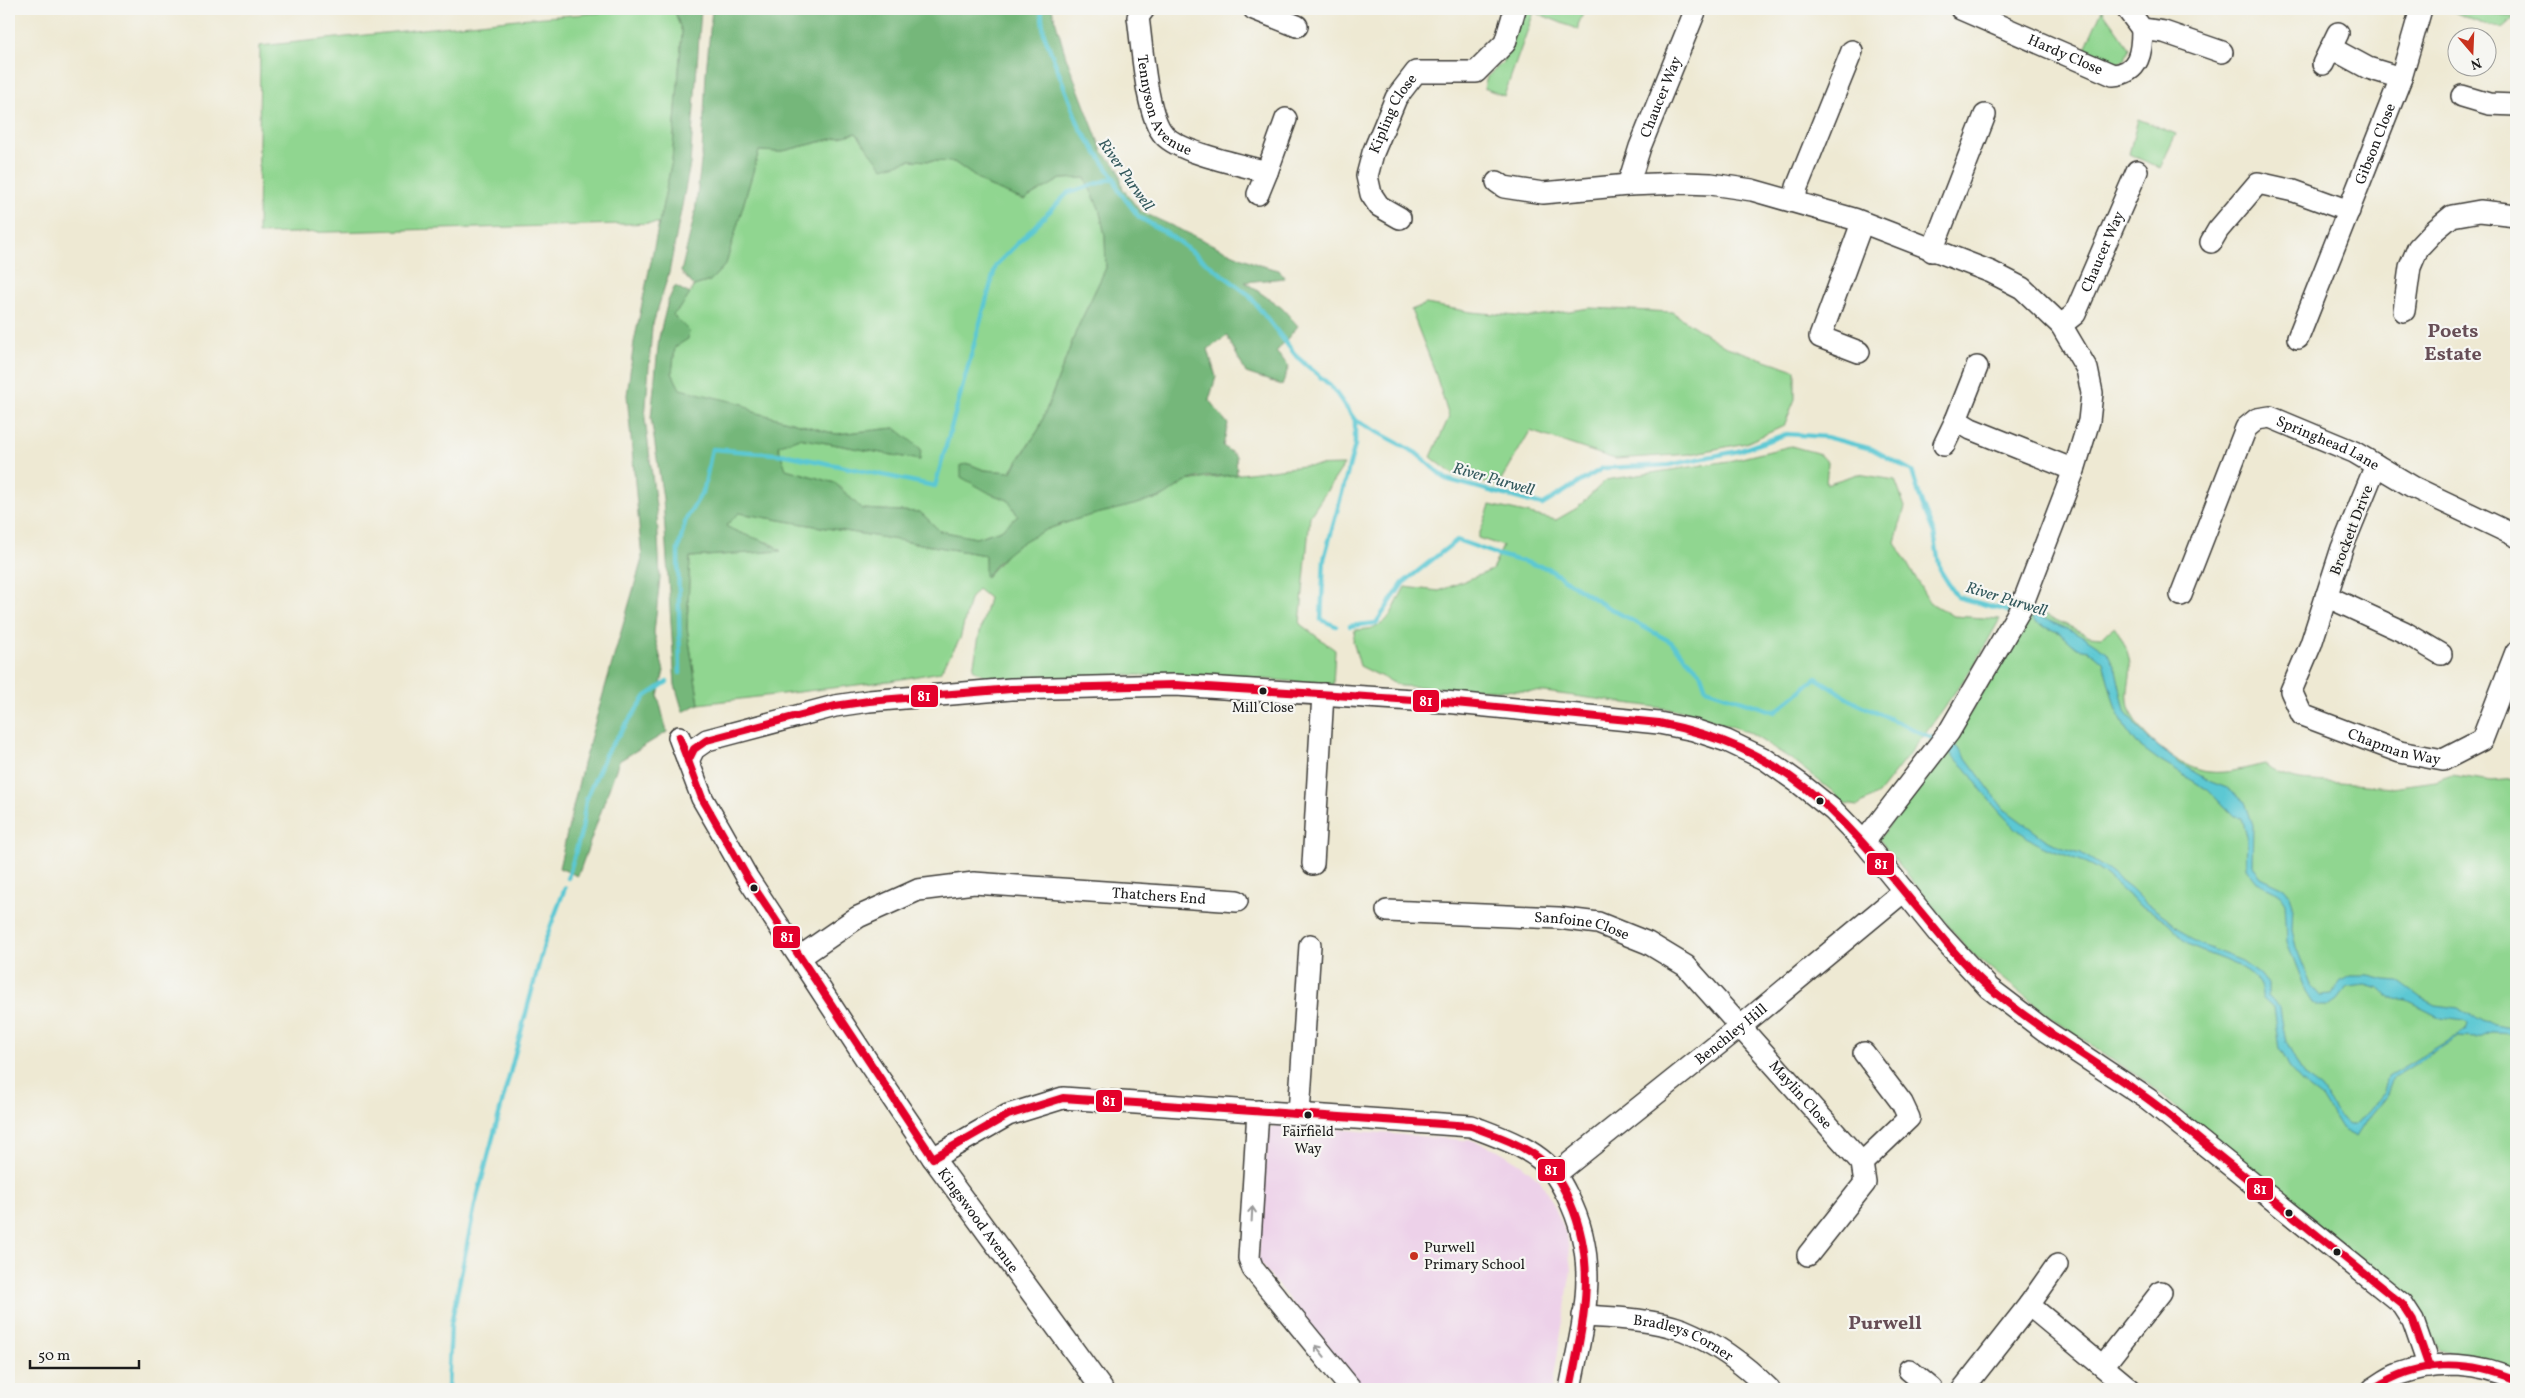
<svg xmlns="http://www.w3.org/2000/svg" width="2525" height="1398" viewBox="0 0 2525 1398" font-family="Vollkorn,serif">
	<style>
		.built { fill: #edd1e9 }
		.green { fill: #90d690; stroke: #567956 }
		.forest { fill: #74b77a; stroke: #486a4b }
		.water { fill: #5cc8d3; stroke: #3c7278 }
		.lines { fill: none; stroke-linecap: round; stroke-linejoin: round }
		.stream { stroke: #5cc8d3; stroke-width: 4.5 }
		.minor-casing { stroke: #3c3b37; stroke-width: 24 }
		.minor { stroke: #fff; stroke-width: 21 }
		.bus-1-casing { stroke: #f6f6f2; stroke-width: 11 }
		.bus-1 { stroke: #e4002b; stroke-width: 8 }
		.oneway { stroke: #999 }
		.bus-dot { fill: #1c1c1c; stroke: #f6f6f2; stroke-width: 2 }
		.poi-dot { fill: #c8321e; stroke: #f6f6f2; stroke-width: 2 }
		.labels { text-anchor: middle; stroke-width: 4.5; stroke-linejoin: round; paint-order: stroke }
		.bus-label { font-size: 14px; fill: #1c1c1c; stroke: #f6f6f2 }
		.street-label { font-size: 15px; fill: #1c1c1c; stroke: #f6f6f2 }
		.poi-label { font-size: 15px; fill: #1c1c1c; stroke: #f6f6f2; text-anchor: start }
		.water-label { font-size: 16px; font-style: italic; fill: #32585c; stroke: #f6f6f2 }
		.district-label { font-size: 20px; font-weight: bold; fill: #674e56; stroke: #f6f6f2 }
		.line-badge { stroke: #f6f6f2; stroke-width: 2 }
		.badge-label { font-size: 14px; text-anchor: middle; font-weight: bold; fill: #fff }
	</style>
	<rect width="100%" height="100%" fill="#f6f6f2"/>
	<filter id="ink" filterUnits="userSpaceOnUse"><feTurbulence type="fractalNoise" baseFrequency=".02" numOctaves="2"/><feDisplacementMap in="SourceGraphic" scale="10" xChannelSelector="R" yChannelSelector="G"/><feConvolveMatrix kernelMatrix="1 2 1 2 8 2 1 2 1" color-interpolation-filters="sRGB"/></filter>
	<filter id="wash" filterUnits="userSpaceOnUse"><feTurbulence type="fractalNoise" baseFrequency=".0096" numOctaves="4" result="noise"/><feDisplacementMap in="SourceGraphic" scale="20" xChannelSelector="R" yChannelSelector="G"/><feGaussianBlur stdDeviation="1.12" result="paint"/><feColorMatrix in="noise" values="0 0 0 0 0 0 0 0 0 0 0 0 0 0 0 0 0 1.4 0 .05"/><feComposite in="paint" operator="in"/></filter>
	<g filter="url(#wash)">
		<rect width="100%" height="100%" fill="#eee9d3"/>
		<path class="built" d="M 1278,1124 L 1474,1141 L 1498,1150 L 1522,1165 L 1540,1180 L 1552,1201 L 1567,1236 L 1571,1270 L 1552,1389 L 1362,1389 L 1258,1261 L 1268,1130 Z"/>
		<g class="green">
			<path d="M 651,9 L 674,9 L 682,32 L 672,161 L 659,223 L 258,234 L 260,46 L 518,19 Z"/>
			<path d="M 1521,9 L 1585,9 L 1578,25 L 1579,30 L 1534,12 L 1504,96 L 1484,88 L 1487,77 L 1503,62 Z"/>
			<path d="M 2448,9 L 2516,16 L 2502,28 C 2483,26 2465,17 2448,9 Z"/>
			<path d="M 2102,10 L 2129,48 L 2125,60 L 2115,65 L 2083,53 Z"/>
			<path d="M 2138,119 L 2176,134 L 2160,168 L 2129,154 Z"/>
			<path d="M 856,133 L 883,167 L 910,160 L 954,162 L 988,186 L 1024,200 L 1061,179 L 1085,178 L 1099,208 L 1105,235 L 1106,268 L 1077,329 L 1039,429 L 1010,472 L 984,470 L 969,464 L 991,494 L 1008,500 L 1018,516 L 1001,530 L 976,538 L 940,531 L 920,512 L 862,509 L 835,483 L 785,469 L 778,445 L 799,438 L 920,460 L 895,428 L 836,434 L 754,412 L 743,404 L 680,390 L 672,373 L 675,347 L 688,331 L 673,315 L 684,303 L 694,286 L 710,281 L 726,264 L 759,151 L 779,152 Z"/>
			<path d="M 1426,304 L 1471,312 L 1528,317 L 1590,308 L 1672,312 L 1724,346 L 1795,370 L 1795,399 L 1784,426 L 1746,443 L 1691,454 L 1615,459 L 1530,431 L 1498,486 L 1454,475 L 1431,457 L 1449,417 L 1434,369 L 1411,310 Z"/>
			<path d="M 1791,446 L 1817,453 L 1828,462 L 1826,484 L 1858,474 L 1895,480 L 1905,507 L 1895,542 L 1929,602 L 1953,616 L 2000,619 L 1973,667 L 1925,734 L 1878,794 L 1858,806 L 1844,804 L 1832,791 L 1791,759 L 1748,732 L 1684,711 L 1545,692 L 1400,686 L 1360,666 L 1353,641 L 1355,630 C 1391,629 1389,615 1405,587 L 1439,591 L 1492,570 L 1503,546 L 1478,538 L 1490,505 L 1556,520 L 1577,508 L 1606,480 L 1729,461 Z"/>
			<path d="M 1344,465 L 1310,516 L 1300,624 L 1335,650 L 1333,685 L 1238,677 L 1131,675 L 992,680 L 973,669 L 979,636 L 989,598 L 978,589 L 970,599 L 960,639 L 940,672 L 890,681 L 699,704 L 687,628 L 690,557 L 781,551 L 770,543 L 740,535 L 725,526 L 739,513 L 985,555 L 986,577 L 1013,547 L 1039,532 L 1084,517 L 1161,498 L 1186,481 L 1303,466 Z"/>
			<path d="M 2030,608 L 2090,636 L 2101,637 L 2115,627 C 2125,643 2132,658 2130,677 C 2129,684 2127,693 2128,700 C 2129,730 2181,770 2209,772 C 2227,774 2247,768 2265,764 L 2278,774 L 2299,780 L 2392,787 L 2435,781 L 2452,775 L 2491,781 L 2516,779 L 2516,1374 L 2440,1350 L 2412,1303 L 2142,1079 L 2053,1019 L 1968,950 L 1879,839 L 1954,738 L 1996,672 Z"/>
		</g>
		<g class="forest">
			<path d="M 674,9 L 701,9 L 690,164 L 669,273 L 652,327 L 645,419 L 657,515 L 660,578 L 654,633 L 664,671 L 658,696 L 667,732 L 619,761 L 578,876 L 559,868 L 583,764 L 642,559 L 627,395 L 634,342 L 672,161 L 682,32 Z"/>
			<path d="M 712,9 L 1052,9 L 1066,57 L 1102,151 L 1118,168 L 1123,189 L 1140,211 L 1222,249 L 1259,265 L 1279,270 L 1285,278 L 1245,282 L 1282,308 L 1298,326 L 1276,352 L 1289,366 L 1282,385 L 1246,373 L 1227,336 L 1208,349 L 1216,377 L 1209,400 L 1228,424 L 1223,446 L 1236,456 L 1237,475 C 1223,476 1196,476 1184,482 C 1175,487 1168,496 1158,498 C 1095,518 1027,519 985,578 L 985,555 L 739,513 L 726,526 C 744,537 765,538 781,551 L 690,557 L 687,628 L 699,704 L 683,712 L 675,685 L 663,499 L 651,418 L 659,337 L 668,301 L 675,286 L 690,294 L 684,303 L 673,315 L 689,331 L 688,339 L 675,347 L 672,373 L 680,389 L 743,404 L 754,412 L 836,434 L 895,428 L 921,449 L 920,460 L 799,438 L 778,446 L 786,469 L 835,483 L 862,509 L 920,512 L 940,531 L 976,538 L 1001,530 L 1018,516 L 1008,500 L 991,494 L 961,477 L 961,465 L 969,464 L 984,470 L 1011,472 L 1039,429 L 1077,329 L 1106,268 L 1105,235 L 1099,208 L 1085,178 L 1061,179 L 1024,200 L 988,186 L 954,162 L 910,160 L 883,168 L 856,133 L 779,152 L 759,151 L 726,264 L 710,281 L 694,286 L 681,272 L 695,213 L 702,153 L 706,73 Z"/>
		</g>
		<path class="water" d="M 2036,615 L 2081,635 L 2107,652 L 2116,670 L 2125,711 L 2146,737 L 2179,763 L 2211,782 L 2227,788 L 2245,802 L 2253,825 L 2252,864 L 2261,877 L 2284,888 L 2290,895 L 2293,904 L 2292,930 L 2296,947 L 2311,985 L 2320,996 L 2331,995 L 2341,981 L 2350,976 L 2369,976 L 2385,980 L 2398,981 L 2421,998 L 2435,1005 L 2458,1008 L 2484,1022 L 2516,1028 L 2516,1033 L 2490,1032 L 2476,1038 L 2458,1037 L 2393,1078 L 2387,1094 L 2370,1115 L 2356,1137 L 2341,1129 L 2322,1098 L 2302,1083 L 2292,1072 L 2280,1049 L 2274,1008 L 2262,997 C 2264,967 2212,958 2190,946 C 2181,940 2175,928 2166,921 C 2158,915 2149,911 2140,905 C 2127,896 2116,883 2103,873 C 2087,861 2070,857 2051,850 C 2016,837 1988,800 1967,770 C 1961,762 1951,758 1948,748 L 1955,746 L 1960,750 L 2004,809 L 2045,839 L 2060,847 L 2081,853 L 2105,868 L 2131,888 L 2147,904 L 2166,917 L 2194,942 L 2242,961 L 2259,973 L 2268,984 L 2268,995 L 2280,1008 L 2286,1042 L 2303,1075 L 2321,1088 L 2340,1118 L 2349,1125 L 2355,1125 L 2384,1092 L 2388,1076 L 2466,1030 L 2468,1024 L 2465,1021 L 2441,1018 L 2407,1001 L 2391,998 L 2379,989 L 2365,985 L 2347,987 L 2337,1000 L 2330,1005 L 2319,1005 L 2313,1002 L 2306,991 L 2287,942 L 2285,902 L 2279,893 L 2257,882 L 2246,868 L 2247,836 L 2242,818 L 2234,817 L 2208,790 L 2160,761 L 2137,744 L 2126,729 L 2116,710 L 2103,662 L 2089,650 L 2077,648 L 2060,633 L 2033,622 L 2032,617 Z"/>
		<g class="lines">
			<g class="stream">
				<path d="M 1041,9 L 1044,34 L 1080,128 L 1114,178 L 1119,191 L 1139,217 L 1168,234 L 1248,294 L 1297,357 L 1331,386 L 1355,420 L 1416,453 L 1446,479 L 1542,505 L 1603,468 L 1669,465 L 1738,451 L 1787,434 L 1826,437 L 1872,449 L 1912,471 L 1922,504 L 1934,533 L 1940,570 L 1957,597 L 2012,612"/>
				<path d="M 1336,626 L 1321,620 L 1324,559 L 1355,445 L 1355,420"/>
				<path d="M 1350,626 L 1376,623 L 1403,583 L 1457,540 L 1499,555 L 1547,568 L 1602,604 L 1671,642 L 1700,672 L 1706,689 L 1775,712 L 1816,678 L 1856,703 L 1936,740"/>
				<path d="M 680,673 L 678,550 L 686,519 L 704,489 L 712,449 L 787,455 L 935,486 L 996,265 L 1068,193 L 1114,178"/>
				<path d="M 568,878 L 582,829 L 586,800 L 606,753 L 646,696 L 667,682"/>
				<path d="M 448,1389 L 451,1324 L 475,1205 L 545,941 L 565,888"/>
			</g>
		</g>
	</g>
	<g filter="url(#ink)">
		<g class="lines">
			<g class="minor-casing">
				<g id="minor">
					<path id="s1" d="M 1144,9 L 1138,17 C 1142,44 1146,116 1164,135 C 1180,153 1242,165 1267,172 L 1286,119"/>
					<path d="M 1254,9 L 1297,26"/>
					<path id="s2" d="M 1961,9 L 2113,75 C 2140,73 2142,51 2142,29"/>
					<path d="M 2127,9 L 2142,29 L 2164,32 L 2222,52"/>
					<path d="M 2331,48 L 2368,68 L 2401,78"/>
					<path d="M 2323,64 L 2338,33"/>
					<path d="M 2462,96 L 2489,104 L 2516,105"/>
					<path d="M 1497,182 L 1504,187 L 1543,193 L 1628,185 L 1684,183 L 1711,184 L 1752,190 L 1854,219 L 1991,272 L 2022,288 L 2061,325 L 2087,369 L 2092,393 L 2089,421 L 2074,470 L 2021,608 L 1949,732 L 1864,842"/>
					<path id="s3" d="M 1628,185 L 1640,147 L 1696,9"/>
					<path d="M 1258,194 L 1267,172"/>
					<path d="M 1795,201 L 1797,187 L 1852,51"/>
					<path id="s4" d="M 1400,218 L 1379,206 L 1371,194 L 1367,176 L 1373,153 L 1396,98 L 1416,72 L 1476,72 L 1505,43 L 1515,9"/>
					<path d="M 2211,242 L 2218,230 L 2258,183 L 2294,191 L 2349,211"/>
					<path d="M 1932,251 L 1985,115"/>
					<path d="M 2404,311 L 2410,267 L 2418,248 L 2434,231 L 2452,216 L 2480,211 L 2516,215"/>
					<path id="s5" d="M 2061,325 L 2075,314 L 2137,171"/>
					<path id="s6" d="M 2298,338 L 2401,78 L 2421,9"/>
					<path d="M 1859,352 L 1820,337 L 1862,223"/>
					<path d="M 1977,367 L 1956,420 L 1971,429 L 2074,470"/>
					<path d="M 1944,445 L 1956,420"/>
					<path id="s7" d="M 2376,465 L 2342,548 L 2311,644 L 2291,691 L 2302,715 L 2400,752 L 2443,760 L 2482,740 L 2516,652"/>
					<path id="s8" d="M 2181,595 L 2246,428 L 2257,419 L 2270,417 L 2354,452 L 2413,487 L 2516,536"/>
					<path d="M 2326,596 L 2404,632 L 2441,654"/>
					<path id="s9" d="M 679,737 L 702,798 L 720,829 L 747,877 L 866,1059 L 933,1158 L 1102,1389"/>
					<path d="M 688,761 L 694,749 L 707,740 L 835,706 L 869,701 L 1011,689 L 1175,685 L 1445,702 L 1659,723 L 1694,730 L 1727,741 L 1765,759 L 1799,783 L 1833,810 L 1864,842 L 1939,934 L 1989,988 L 2044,1030 L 2148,1099 L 2402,1304 L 2413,1321 L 2429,1367"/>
					<path d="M 1313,864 L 1323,694"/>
					<path id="s10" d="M 1387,911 L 1558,918 L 1598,923 L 1648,943 L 1686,966 L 1862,1163 L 1865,1183 L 1808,1255"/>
					<path id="s11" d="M 800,957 L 858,917 L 918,890 L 974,883 L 1237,901"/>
					<path d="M 1258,1111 L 1249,1258 L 1253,1269 L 1351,1389"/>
					<path d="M 1299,1114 L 1310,945"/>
					<path d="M 933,1158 L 1008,1115 L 1063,1098 L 1471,1126 C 1494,1135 1521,1144 1540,1159 C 1553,1169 1560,1181 1567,1195 C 1602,1262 1583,1320 1570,1389"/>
					<path d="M 1862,1163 L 1909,1118 L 1902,1103 L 1864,1053"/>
					<path id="s12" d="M 1556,1174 L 1741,1026 L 1904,891"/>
					<path d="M 2029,1305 L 2057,1265"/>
					<path id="s13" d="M 1583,1316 C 1616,1318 1652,1319 1683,1330 C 1715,1343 1745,1365 1769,1389"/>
					<path d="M 2103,1366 L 2161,1292"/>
					<path d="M 1909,1370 L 1932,1389"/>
					<path d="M 1963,1389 L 2029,1305 L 2130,1389"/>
					<path d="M 2373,1389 C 2381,1384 2390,1377 2399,1374 C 2438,1360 2480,1363 2516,1380"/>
				</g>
			</g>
			<use href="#minor" class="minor"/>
			<g class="bus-1-casing">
				<g id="bus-1">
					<path d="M 679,737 L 702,798 L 747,877 L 933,1158 L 1008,1115 L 1063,1098 L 1471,1126 C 1495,1135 1519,1143 1540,1159 C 1554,1170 1563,1186 1570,1202 C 1598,1266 1583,1323 1570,1389"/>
					<path d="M 688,761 L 694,749 L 707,740 L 835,706 L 869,701 L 1011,689 L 1175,685 L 1445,702 L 1659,723 C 1784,748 1837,809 1914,904 C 1938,932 1962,965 1991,989 C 2040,1031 2097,1061 2148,1099 C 2178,1121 2205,1145 2234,1168 C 2290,1214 2346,1259 2402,1304 L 2413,1321 L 2429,1367"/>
					<path d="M 2373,1389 C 2419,1359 2466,1359 2516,1380"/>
				</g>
			</g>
			<use href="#bus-1" class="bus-1"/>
		</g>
		<defs><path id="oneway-shaft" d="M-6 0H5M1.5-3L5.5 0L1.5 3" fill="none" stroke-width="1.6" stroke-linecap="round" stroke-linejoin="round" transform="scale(1.25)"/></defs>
		<g class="oneway">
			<use href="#oneway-shaft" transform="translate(1252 1214) rotate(-87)"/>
			<use href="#oneway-shaft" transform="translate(1320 1351) rotate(-129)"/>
		</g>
	</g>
	<g class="bus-dot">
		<circle cx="1263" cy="691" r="4.5"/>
		<circle cx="1820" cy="801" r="4.5"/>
		<circle cx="754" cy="888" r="4.5"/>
		<circle cx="1308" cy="1115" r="4.5"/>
		<circle cx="2289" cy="1213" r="4.5"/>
		<circle cx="2337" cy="1252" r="4.5"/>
	</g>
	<circle class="poi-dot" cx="1414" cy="1256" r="5"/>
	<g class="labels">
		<g class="bus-label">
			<text x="1263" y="712">Mill Close</text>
			<text x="1308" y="1136">Fairfield<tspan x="1308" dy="17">Way</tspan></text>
		</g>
		<g class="street-label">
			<text dy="5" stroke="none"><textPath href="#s2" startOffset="114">Hardy Close</textPath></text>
			<text dy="5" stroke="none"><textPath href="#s3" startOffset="94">Chaucer Way</textPath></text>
			<text dy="5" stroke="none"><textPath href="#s1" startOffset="106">Tennyson Avenue</textPath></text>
			<text dy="5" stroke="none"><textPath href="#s4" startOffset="125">Kipling Close</textPath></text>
			<text dy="5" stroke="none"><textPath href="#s6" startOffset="209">Gibson Close</textPath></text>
			<text dy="5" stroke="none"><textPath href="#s5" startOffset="86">Chaucer Way</textPath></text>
			<text dy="5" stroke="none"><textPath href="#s8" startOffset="270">Springhead Lane</textPath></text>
			<text transform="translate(2351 530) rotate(-69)" y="5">Brockett Drive</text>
			<text dy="5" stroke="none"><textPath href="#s7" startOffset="366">Chapman Way</textPath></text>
			<text dy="5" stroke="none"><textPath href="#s11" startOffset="378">Thatchers End</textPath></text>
			<text dy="5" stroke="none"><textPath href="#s10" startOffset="196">Sanfoine Close</textPath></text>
			<text dy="5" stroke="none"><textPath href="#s12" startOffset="224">Benchley Hill</textPath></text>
			<text dy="5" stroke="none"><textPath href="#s10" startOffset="482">Maylin Close</textPath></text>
			<text dy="5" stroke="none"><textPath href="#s9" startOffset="570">Kingswood Avenue</textPath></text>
			<text dy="5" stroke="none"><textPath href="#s13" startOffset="104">Bradleys Corner</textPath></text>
		</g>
		<g class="poi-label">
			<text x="1424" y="1252">Purwell<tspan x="1424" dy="17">Primary School</tspan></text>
		</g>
		<g class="water-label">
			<text transform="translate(1127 174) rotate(55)" y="6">River Purwell</text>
			<text transform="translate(1494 478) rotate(16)" y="6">River Purwell</text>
			<text transform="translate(2007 598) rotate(17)" y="6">River Purwell</text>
		</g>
		<g class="district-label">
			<text x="2453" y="337">Poets<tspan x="2453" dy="23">Estate</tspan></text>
			<text x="1885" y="1329">Purwell</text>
		</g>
	</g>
	<g class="line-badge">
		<rect x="910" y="684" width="29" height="24" rx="5" fill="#e4002b"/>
		<rect x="1412" y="689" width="28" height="24" rx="5" fill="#e4002b"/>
		<rect x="1866" y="852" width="29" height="24" rx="5" fill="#e4002b"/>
		<rect x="772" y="925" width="29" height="24" rx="5" fill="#e4002b"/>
		<rect x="1095" y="1089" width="28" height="24" rx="5" fill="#e4002b"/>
		<rect x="1537" y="1158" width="29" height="24" rx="5" fill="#e4002b"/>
		<rect x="2246" y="1177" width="28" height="24" rx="5" fill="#e4002b"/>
	</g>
	<g class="badge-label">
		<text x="924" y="701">81</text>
		<text x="1426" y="706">81</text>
		<text x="1881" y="869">81</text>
		<text x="787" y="942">81</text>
		<text x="1109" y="1106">81</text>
		<text x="1551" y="1175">81</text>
		<text x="2260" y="1194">81</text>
	</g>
	<rect width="2525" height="1398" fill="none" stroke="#f6f6f2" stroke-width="30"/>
	<g transform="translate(2472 52) rotate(161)"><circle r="24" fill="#f6f6f2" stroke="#9f9f9c"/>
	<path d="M0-4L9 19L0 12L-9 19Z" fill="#c8321e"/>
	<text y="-8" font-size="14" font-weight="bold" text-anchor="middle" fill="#1c1c1c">N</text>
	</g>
	<path d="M30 1360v8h109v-8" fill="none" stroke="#1c1c1c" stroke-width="2.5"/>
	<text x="38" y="1360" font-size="15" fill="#1c1c1c" stroke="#f6f6f2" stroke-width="4" paint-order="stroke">50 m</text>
</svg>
